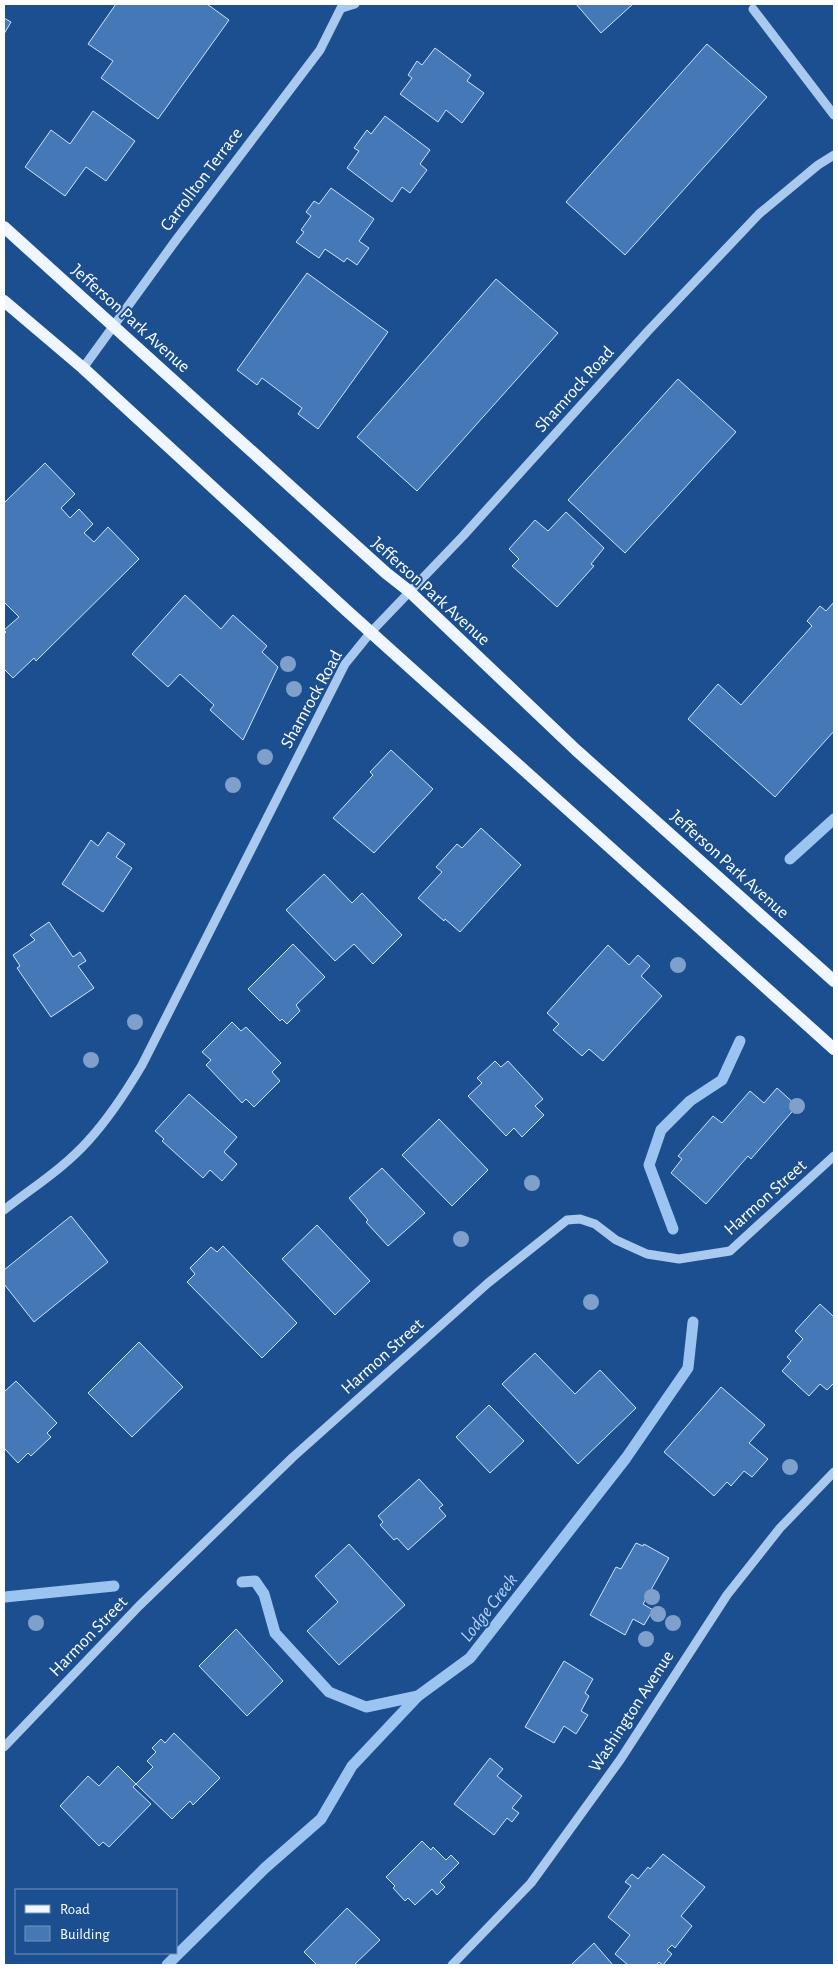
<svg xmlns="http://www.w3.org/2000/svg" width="838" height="1969" viewBox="0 0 838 1969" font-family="'Alegreya Sans',sans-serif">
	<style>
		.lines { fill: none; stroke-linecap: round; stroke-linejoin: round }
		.stream { stroke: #9cc4f0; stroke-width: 11 }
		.building { fill: #4478b7; stroke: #cfe3fa }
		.minor { stroke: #a9c9ee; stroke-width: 9 }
		.major { stroke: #f0f6ff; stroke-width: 12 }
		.tree { fill: #7ea0ca }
		.labels { text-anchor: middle; stroke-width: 4; stroke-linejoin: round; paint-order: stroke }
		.street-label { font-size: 18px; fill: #fff; stroke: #1b4f8f }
		.water-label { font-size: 19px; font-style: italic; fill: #b5d3f5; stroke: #1b4f8f }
	</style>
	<rect width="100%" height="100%" fill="#1b4f8f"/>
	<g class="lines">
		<g class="stream">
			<path d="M 790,859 L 834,819"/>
			<path d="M 673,1229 L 649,1165 L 661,1130 L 690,1101 L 722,1080 L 740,1041"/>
			<path d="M 242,1582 L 255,1581 L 264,1594 L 275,1633 L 329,1692 L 366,1707 L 418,1696 L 470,1658 L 626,1458 L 688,1368 L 693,1322"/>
			<path d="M 5,1597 L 114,1586"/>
			<path d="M 167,1965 L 265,1868 L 321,1819 L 352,1766 L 418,1696"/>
		</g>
	</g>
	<g class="building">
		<path d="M 116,4 L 207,4 L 229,20 L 158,119 L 101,78 L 113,61 L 88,44 Z"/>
		<path d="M 576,4 L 633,4 L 601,33 Z"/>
		<path d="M 4,18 L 11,22 L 4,34 Z"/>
		<path d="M 707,44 L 767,97 L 625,255 L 566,202 Z"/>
		<path d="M 435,48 L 471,75 L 467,81 L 484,93 L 462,123 L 446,110 L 438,122 L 400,94 L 412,78 L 408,75 L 417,61 L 422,65 Z"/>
		<path d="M 93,111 L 135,141 L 106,181 L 86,167 L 65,196 L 25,167 L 51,130 L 70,144 Z"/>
		<path d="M 385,116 L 430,150 L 420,164 L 427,170 L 410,193 L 402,187 L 392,202 L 347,168 L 359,151 L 354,148 L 367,130 L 371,134 Z"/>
		<path d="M 331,188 L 374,219 L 359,241 L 369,248 L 357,265 L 347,258 L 344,262 L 325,249 L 319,258 L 296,242 L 304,232 L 301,230 L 311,216 L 306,212 L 314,201 L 319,204 Z"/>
		<path d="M 307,273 L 388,332 L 318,429 L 298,414 L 302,408 L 262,378 L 257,385 L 237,370 Z"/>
		<path d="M 496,279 L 558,333 L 417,491 L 357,437 Z"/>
		<path d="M 678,379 L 736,432 L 625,553 L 568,500 Z"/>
		<path d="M 45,463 L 75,494 L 61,508 L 70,518 L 79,509 L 93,524 L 84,533 L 94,542 L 108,527 L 139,559 L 36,661 L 34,658 L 13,678 L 4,669 L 4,634 L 6,632 L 4,630 L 19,617 L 4,602 L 4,503 Z"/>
		<path d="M 566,512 L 604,548 L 591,564 L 594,566 L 557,607 L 512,566 L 519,559 L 509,549 L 535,520 L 548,531 Z"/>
		<path d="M 185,595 L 221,629 L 233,615 L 267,646 L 262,652 L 278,667 L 243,740 L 210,710 L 214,705 L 180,674 L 168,687 L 132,654 Z"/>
		<path d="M 834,602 L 834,731 L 775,797 L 688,719 L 718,684 L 741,705 L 812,626 L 807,621 L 820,606 L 826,611 Z"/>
		<path d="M 391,750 L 433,789 L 374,853 L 333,818 L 373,775 L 370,772 Z"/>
		<path d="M 481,828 L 521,865 L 460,932 L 445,919 L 444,921 L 418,898 L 442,872 L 436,867 L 457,844 L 462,848 Z"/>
		<path d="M 108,832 L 125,844 L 116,857 L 132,868 L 103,912 L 62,884 L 91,840 L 98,846 Z"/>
		<path d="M 324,874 L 352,903 L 362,893 L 402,935 L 373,964 L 354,944 L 335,961 L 286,910 Z"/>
		<path d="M 49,922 L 73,957 L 80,952 L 86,961 L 78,966 L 94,988 L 51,1017 L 17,968 L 20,966 L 13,955 L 35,940 L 30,935 Z"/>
		<path d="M 293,944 L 325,977 L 296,1005 L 300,1011 L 287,1024 L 282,1019 L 280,1021 L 248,989 Z"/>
		<path d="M 608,945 L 629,965 L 638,955 L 650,966 L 641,976 L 662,996 L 603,1061 L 589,1049 L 582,1056 L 553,1030 L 559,1024 L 547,1013 Z"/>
		<path d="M 232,1022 L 241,1031 L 246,1027 L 281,1063 L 272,1072 L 280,1081 L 254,1107 L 246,1099 L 242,1103 L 206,1065 L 211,1060 L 202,1052 Z"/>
		<path d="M 495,1061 L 501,1067 L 508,1061 L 543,1099 L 535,1106 L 544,1115 L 522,1137 L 514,1128 L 506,1136 L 468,1096 L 482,1083 L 477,1078 Z"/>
		<path d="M 777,1088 L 797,1106 L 751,1159 L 748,1156 L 706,1204 L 671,1173 L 682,1159 L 678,1156 L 713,1116 L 722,1123 L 750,1091 L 764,1103 Z"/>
		<path d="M 189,1094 L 237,1137 L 224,1152 L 237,1164 L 222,1181 L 210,1170 L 203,1178 L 162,1141 L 164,1139 L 155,1131 Z"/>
		<path d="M 439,1119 L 488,1170 L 452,1206 L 402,1155 Z"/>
		<path d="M 382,1168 L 425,1213 L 388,1246 L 366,1222 L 368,1220 L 349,1198 Z"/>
		<path d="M 71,1216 L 108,1262 L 34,1322 L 4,1284 L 4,1270 Z"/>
		<path d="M 317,1225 L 370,1281 L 335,1315 L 282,1259 Z"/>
		<path d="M 223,1246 L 297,1323 L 262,1358 L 187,1282 L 195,1274 L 190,1268 L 211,1247 L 217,1252 Z"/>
		<path d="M 820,1304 L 834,1317 L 834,1383 L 827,1390 L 820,1384 L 809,1396 L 782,1371 L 791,1361 L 787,1357 L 803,1339 L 795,1331 Z"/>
		<path d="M 139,1342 L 183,1387 L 132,1437 L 88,1393 Z"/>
		<path d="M 535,1353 L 575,1394 L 600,1370 L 636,1408 L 578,1464 L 502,1384 Z"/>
		<path d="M 16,1381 L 57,1423 L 47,1433 L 51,1437 L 31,1456 L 28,1453 L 18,1463 L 4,1448 L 4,1392 Z"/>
		<path d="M 721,1387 L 765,1425 L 749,1443 L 768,1459 L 752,1477 L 744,1471 L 731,1486 L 727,1482 L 714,1496 L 664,1452 Z"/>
		<path d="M 489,1405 L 524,1441 L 490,1473 L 456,1437 Z"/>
		<path d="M 419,1479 L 443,1505 L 439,1508 L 446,1516 L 408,1550 L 397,1538 L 394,1540 L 380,1525 L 383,1522 L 378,1516 Z"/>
		<path d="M 636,1543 L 643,1546 L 644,1544 L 669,1558 L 643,1604 L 653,1610 L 644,1625 L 633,1619 L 625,1635 L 590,1615 L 616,1567 L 621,1569 Z"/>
		<path d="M 349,1544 L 405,1605 L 339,1665 L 307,1631 L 338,1602 L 315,1576 Z"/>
		<path d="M 236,1629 L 283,1681 L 247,1716 L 199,1666 Z"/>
		<path d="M 564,1661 L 593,1679 L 585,1693 L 589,1696 L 581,1711 L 588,1715 L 576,1734 L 564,1726 L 554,1743 L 525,1727 Z"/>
		<path d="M 174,1733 L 220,1778 L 193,1805 L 190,1801 L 172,1819 L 136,1784 L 153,1767 L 147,1761 L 156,1752 L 152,1748 L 161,1739 L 165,1743 Z"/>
		<path d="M 490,1758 L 503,1769 L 497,1776 L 522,1796 L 512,1808 L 519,1813 L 512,1822 L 507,1818 L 494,1835 L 454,1804 Z"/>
		<path d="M 118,1766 L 136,1784 L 133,1787 L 151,1804 L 109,1847 L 103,1842 L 99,1846 L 60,1806 L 88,1776 L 99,1786 Z"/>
		<path d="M 422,1841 L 431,1850 L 433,1847 L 446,1860 L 451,1855 L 459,1863 L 440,1882 L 445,1887 L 437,1895 L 432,1889 L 415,1905 L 408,1898 L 405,1901 L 393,1888 L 395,1886 L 386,1877 Z"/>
		<path d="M 663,1854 L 705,1887 L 681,1916 L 692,1926 L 675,1948 L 672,1945 L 667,1950 L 672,1954 L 663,1965 L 659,1962 L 656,1965 L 628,1965 L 615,1954 L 630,1935 L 608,1917 L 631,1886 L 625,1882 L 632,1874 L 638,1879 L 648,1867 L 650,1869 Z"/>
		<path d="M 347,1908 L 380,1940 L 354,1965 L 317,1965 L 304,1952 Z"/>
		<path d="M 594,1943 L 613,1965 L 571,1965 Z"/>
	</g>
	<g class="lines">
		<g class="minor">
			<path d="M 342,8 L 355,4"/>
			<path d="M 753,9 L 834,115"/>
			<path d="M 83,368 L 176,240 L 320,50 L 343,4"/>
			<path d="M 4,1210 C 32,1188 64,1168 88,1141 C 109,1118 126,1092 142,1065 L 345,664 L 371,632 L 463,536 L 648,331 L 759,214 L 818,165 L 834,155"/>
			<path d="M 4,1747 L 139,1606 L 293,1457 L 488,1283 L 567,1220 L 580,1219 L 595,1224 L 616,1240 L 647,1254 L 679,1259 L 730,1251 L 834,1156"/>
			<path d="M 452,1965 L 531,1883 L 620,1760 L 727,1595 L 780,1528 L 834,1472"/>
		</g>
		<g class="major">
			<path d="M 4,227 L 386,573 L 409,591 L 576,750 L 834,981"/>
			<path d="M 4,301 L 83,368 L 346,610 L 834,1049"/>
		</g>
	</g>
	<g class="tree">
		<circle cx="288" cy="664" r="8"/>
		<circle cx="294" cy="689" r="8"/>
		<circle cx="265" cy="757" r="8"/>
		<circle cx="233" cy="785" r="8"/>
		<circle cx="678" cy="965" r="8"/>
		<circle cx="135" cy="1022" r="8"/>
		<circle cx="91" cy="1060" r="8"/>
		<circle cx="797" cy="1106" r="8"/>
		<circle cx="532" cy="1183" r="8"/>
		<circle cx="461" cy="1239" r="8"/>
		<circle cx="591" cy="1302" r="8"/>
		<circle cx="790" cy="1467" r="8"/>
		<circle cx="652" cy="1597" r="8"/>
		<circle cx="658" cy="1614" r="8"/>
		<circle cx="36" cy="1623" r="8"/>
		<circle cx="673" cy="1623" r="8"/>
		<circle cx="646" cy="1639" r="8"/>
	</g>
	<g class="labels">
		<g class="street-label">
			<text transform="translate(201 179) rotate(-53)" y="6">Carrollton Terrace</text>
			<text transform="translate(131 318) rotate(42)" y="6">Jefferson Park Avenue</text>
			<text transform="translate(574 389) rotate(-48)" y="6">Shamrock Road</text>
			<text transform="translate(431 591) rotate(42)" y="6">Jefferson Park Avenue</text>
			<text transform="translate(311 699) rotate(-61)" y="6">Shamrock Road</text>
			<text transform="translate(730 864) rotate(42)" y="6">Jefferson Park Avenue</text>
			<text transform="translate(765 1197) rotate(-42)" y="6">Harmon Street</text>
			<text transform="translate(382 1356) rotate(-42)" y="6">Harmon Street</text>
			<text transform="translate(88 1636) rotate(-46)" y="6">Harmon Street</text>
			<text transform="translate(631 1711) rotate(-57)" y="6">Washington Avenue</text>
		</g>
		<g class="water-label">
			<text transform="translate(488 1607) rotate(-52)" y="7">Lodge Creek</text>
		</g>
	</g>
	<rect width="838" height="1969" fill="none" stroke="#ffffff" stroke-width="10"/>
	<rect x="15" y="1889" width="162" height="65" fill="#1b4f8f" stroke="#7695bc"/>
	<rect x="25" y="1905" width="25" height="8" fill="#f0f6ff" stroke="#7695bc"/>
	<text x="60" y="1914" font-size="15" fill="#ffffff">Road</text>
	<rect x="25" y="1926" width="25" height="15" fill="#4478b7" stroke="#7695bc"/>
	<text x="60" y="1939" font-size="15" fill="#ffffff">Building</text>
</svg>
